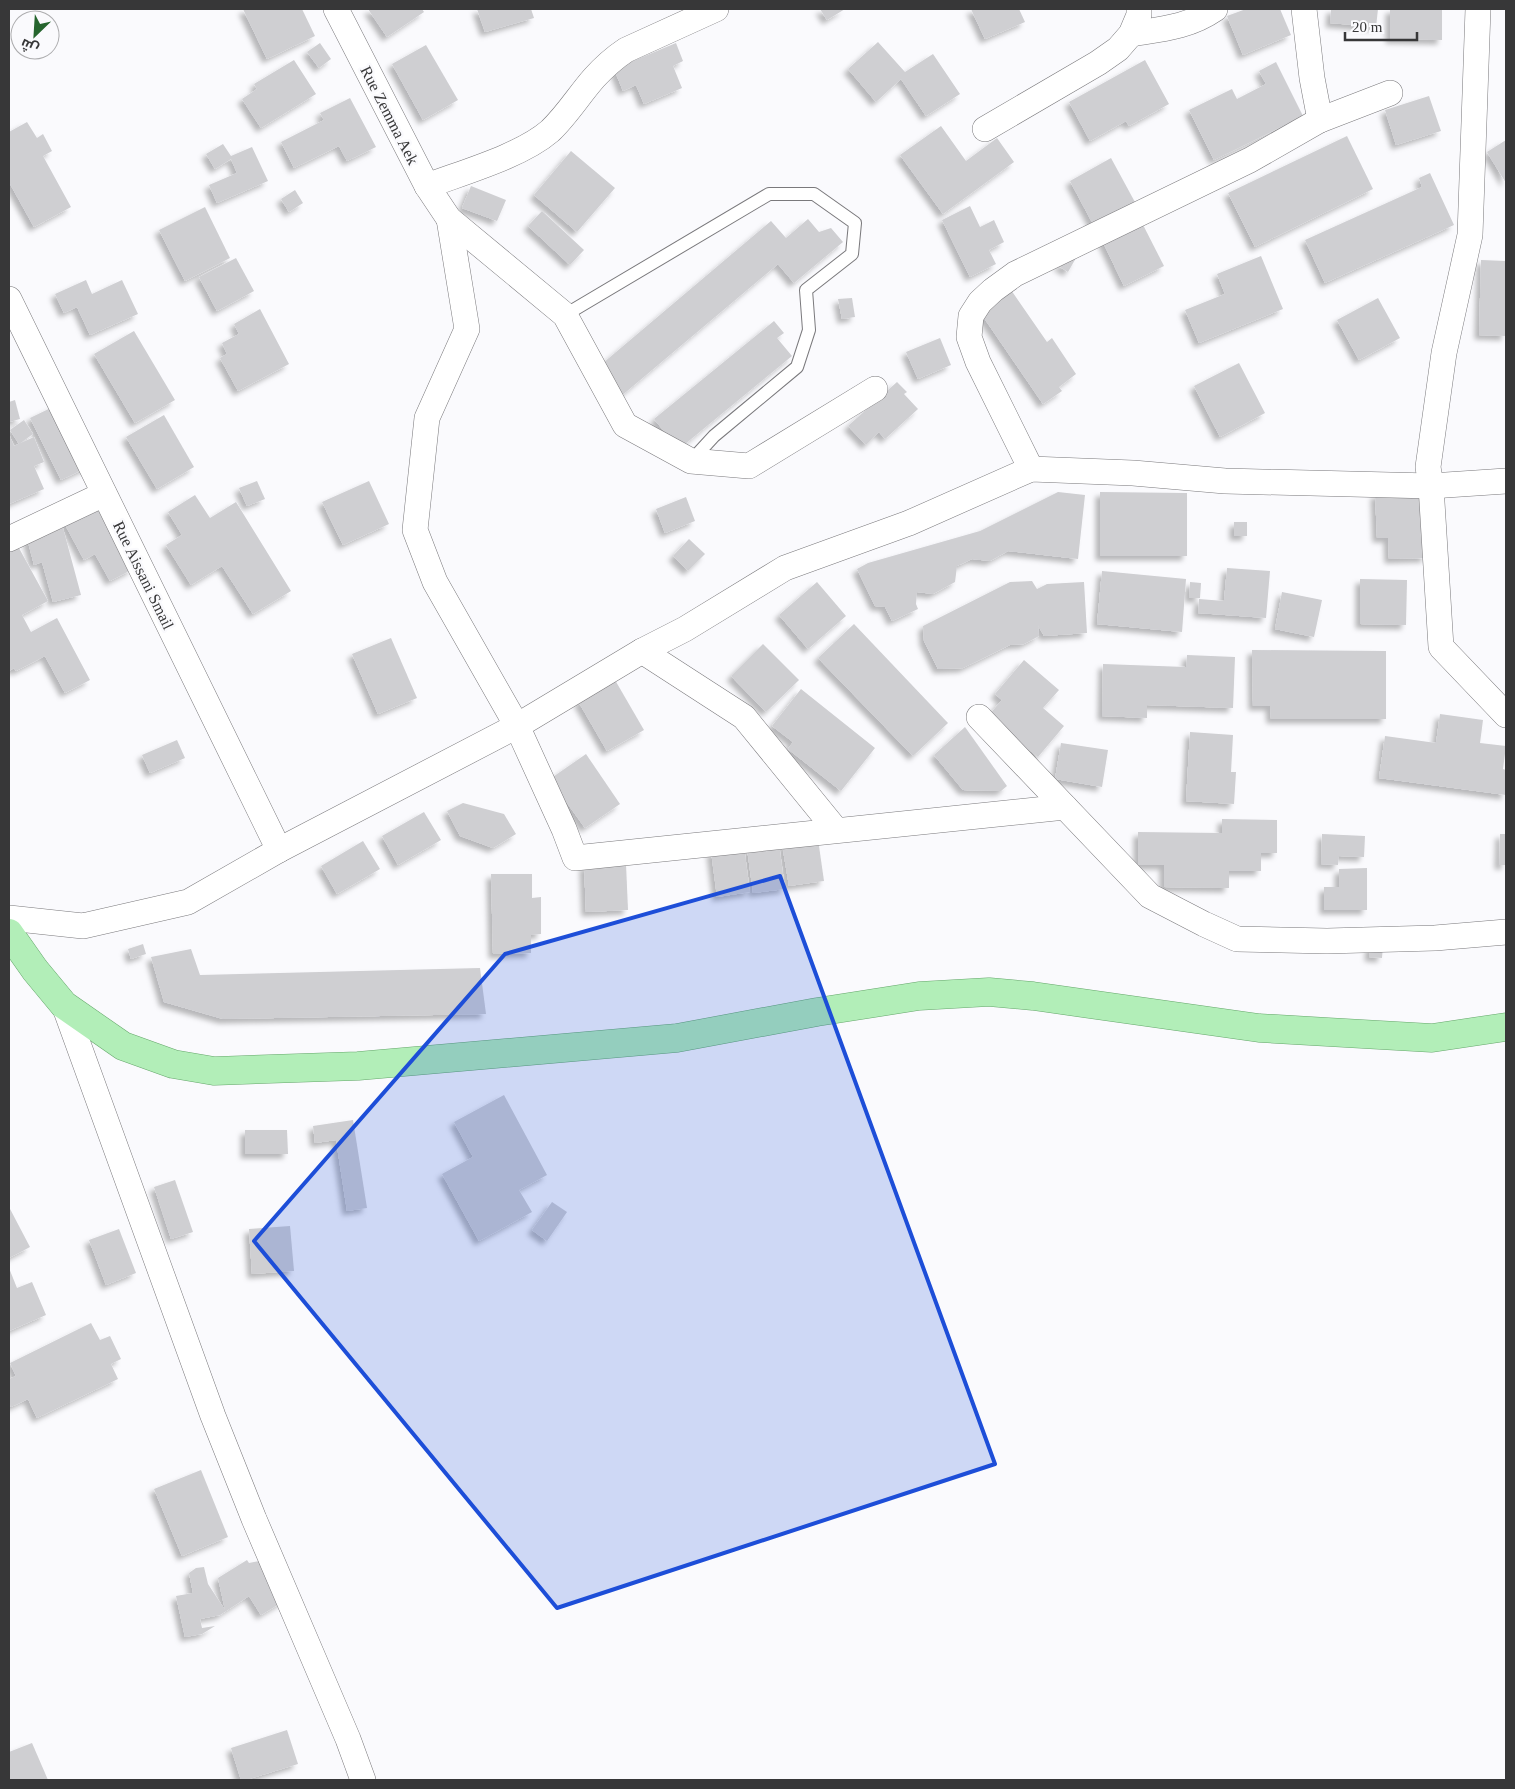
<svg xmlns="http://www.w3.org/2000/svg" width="1515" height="1789" viewBox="0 0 1515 1789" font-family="'Times New Roman',Cairo,serif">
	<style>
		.building { fill: #cfcfd2; filter: url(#shadow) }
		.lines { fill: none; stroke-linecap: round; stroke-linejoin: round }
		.service-casing { stroke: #7a797c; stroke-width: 14 }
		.minor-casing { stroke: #7a797c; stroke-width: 26 }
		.primary-casing { stroke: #66a76c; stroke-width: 29 }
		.service { stroke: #fff; stroke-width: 12 }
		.minor { stroke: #fff; stroke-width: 25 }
		.primary { stroke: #b2eeb8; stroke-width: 28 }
		.marked { fill: #1d4ed8; fill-opacity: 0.2; stroke: #1d4ed8; stroke-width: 4; stroke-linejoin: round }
		.labels { text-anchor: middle; stroke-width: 5; stroke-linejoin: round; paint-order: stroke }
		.street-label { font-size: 16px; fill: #373738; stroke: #fafafd }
	</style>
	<defs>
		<filter id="shadow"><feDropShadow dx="-4.5" dy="4.5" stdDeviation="2.5" flood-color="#0004"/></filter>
	</defs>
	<rect width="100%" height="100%" fill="#fafafd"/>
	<g class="building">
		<path d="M 243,9 L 302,9 L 315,36 L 267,59 Z"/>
		<path d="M 368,9 L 422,9 L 424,12 L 387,37 Z"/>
		<path d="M 477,9 L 531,9 L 534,18 L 485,32 Z"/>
		<path d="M 820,9 L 845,9 L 827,20 Z"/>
		<path d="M 971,9 L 1019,9 L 1025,22 L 985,39 Z"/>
		<path d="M 1246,9 L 1280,9 L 1291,35 L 1243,55 L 1227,16 Z"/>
		<path d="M 1331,9 L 1378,9 L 1376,27 L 1330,23 Z"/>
		<path d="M 1390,9 L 1442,9 L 1442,40 L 1390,39 Z"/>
		<path d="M 878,42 L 905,72 L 933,54 L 960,94 L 926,116 L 901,79 L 876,102 L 848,69 Z"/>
		<path d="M 320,43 L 331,59 L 319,68 L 307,52 Z"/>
		<path d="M 676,43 L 683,61 L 673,66 L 682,88 L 644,104 L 636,85 L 623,91 L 614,69 Z"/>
		<path d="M 426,45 L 458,100 L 423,120 L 392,64 Z"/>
		<path d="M 294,60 L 316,94 L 261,128 L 242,99 L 257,89 L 254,84 Z"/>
		<path d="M 1145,60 L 1169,104 L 1129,126 L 1126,121 L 1090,141 L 1069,102 Z"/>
		<path d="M 1276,62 L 1303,116 L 1214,160 L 1189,110 L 1232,89 L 1237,99 L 1266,84 L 1259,71 Z"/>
		<path d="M 1429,96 L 1441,131 L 1396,145 L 1385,110 Z"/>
		<path d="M 350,98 L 376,147 L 347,161 L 339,146 L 294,168 L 281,142 L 324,120 L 320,113 Z"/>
		<path d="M 27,122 L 37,138 L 43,134 L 52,151 L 43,156 L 71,207 L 34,227 L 9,182 L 9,132 Z"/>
		<path d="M 941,126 L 966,161 L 997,138 L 1014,162 L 943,214 L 900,155 Z"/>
		<path d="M 1347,136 L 1373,189 L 1255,247 L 1228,193 Z"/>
		<path d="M 1506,140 L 1506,183 L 1487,152 Z"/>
		<path d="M 223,144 L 231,156 L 252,147 L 268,181 L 217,203 L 209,185 L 237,173 L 231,159 L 215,169 L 206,154 Z"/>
		<path d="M 571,151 L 615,188 L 577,232 L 534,195 Z"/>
		<path d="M 1111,158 L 1136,204 L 1094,226 L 1070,181 Z"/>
		<path d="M 1430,173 L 1454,225 L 1325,283 L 1305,240 L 1422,187 L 1419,178 Z"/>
		<path d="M 471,186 L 506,200 L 497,221 L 462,208 Z"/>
		<path d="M 295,190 L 303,203 L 289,212 L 281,199 Z"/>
		<path d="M 970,206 L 980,227 L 994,220 L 1004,242 L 989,250 L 996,264 L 970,277 L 942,220 Z"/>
		<path d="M 205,207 L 230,258 L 185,281 L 159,230 Z"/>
		<path d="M 542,211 L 584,250 L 570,265 L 528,226 Z"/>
		<path d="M 1139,217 L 1164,266 L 1124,286 L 1100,236 Z"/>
		<path d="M 808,219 L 819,232 L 831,228 L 843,242 L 794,283 L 778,264 L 620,397 L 596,369 L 771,221 L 786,238 Z"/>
		<path d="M 1261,256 L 1283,309 L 1199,343 L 1185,310 L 1225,294 L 1217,274 Z"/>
		<path d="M 236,258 L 254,291 L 217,311 L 199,277 Z"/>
		<path d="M 1076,258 L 1068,272 L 1057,265 Z"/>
		<path d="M 1481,260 L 1506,261 L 1506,336 L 1479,335 Z"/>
		<path d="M 86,280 L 92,294 L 122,280 L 138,314 L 90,335 L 77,307 L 64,313 L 55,294 Z"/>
		<path d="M 1011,290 L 1047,342 L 1052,338 L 1076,374 L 1059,387 L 1062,391 L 1043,404 L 980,312 Z"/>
		<path d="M 852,298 L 855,317 L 842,319 L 838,299 Z"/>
		<path d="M 1378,298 L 1400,338 L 1359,360 L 1337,320 Z"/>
		<path d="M 260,309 L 289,364 L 238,391 L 220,358 L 227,354 L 222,343 L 239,334 L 234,324 Z"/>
		<path d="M 774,321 L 784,333 L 777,338 L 792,356 L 679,449 L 654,419 Z"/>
		<path d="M 134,331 L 175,400 L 135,423 L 94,354 Z"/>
		<path d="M 940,338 L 951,365 L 918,379 L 906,352 Z"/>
		<path d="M 1239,363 L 1265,413 L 1220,437 L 1194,386 Z"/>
		<path d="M 897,382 L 907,392 L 904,394 L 918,409 L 885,439 L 879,432 L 866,445 L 848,426 Z"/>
		<path d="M 15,400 L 20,419 L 9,422 L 9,402 Z"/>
		<path d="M 59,404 L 90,466 L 61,480 L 30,418 Z"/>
		<path d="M 164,415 L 194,467 L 157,489 L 126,437 Z"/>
		<path d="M 24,420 L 33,434 L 19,444 L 10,430 Z"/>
		<path d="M 9,434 L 14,446 L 34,437 L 44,462 L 34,466 L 44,489 L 9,504 Z"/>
		<path d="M 257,481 L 265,499 L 247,506 L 239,488 Z"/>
		<path d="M 369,481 L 389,524 L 343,545 L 322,502 Z"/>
		<path d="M 1058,492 L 1085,495 L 1078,559 L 1008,551 L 990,561 L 972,559 L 957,566 L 955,582 L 933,594 L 917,592 L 916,604 L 918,609 L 892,621 L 885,607 L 875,606 L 857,569 L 868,563 L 980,531 Z"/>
		<path d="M 1100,492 L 1187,493 L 1187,556 L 1100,556 Z"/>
		<path d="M 1423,492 L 1426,558 L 1389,559 L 1388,538 L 1377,538 L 1375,494 Z"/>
		<path d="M 195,495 L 210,518 L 236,502 L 291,591 L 253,614 L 222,566 L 191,585 L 166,545 L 182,535 L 168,512 Z"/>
		<path d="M 686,497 L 695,521 L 665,533 L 656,509 Z"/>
		<path d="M 96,501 L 133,569 L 110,581 L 95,554 L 84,560 L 62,519 Z"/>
		<rect x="1234" y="522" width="13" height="14"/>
		<path d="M 63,528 L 81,595 L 53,602 L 42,562 L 34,565 L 27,538 Z"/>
		<path d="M 14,539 L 48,601 L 22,615 L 31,632 L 57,618 L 90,680 L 65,693 L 45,656 L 16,671 L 14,668 L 9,671 L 9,542 Z"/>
		<path d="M 689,539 L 705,554 L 688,571 L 673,556 Z"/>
		<path d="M 1227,568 L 1270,571 L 1266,618 L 1198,613 L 1199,599 L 1224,601 Z"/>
		<path d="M 1102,571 L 1186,579 L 1182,632 L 1097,624 Z"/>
		<path d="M 1360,579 L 1407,580 L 1406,625 L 1360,624 Z"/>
		<path d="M 1032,581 L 1037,589 L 1047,584 L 1084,582 L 1087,633 L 1044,636 L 1038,625 L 1039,636 L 1024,644 L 1010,645 L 963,668 L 938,669 L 924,641 L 923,626 L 1010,582 Z"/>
		<path d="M 817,582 L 846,616 L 808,649 L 779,615 Z"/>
		<path d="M 1190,582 L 1201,583 L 1200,598 L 1189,598 Z"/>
		<path d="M 1282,592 L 1322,600 L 1314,637 L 1275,629 Z"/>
		<path d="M 854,624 L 948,723 L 913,756 L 818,658 Z"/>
		<path d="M 391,638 L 417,698 L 378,714 L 352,654 Z"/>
		<path d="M 763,644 L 799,680 L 766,712 L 731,676 Z"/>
		<path d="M 1252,650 L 1386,651 L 1386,719 L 1271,719 L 1270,706 L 1253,706 Z"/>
		<path d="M 1187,655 L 1235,657 L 1233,708 L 1147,705 L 1147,718 L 1102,716 L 1103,664 L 1186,667 Z"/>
		<path d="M 1024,660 L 1059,690 L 1043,708 L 1064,726 L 1038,757 L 988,716 L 1002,700 L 995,694 Z"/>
		<path d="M 615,680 L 644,730 L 607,751 L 578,701 Z"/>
		<path d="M 801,689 L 875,748 L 841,791 L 788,749 L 793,742 L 772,726 Z"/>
		<path d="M 1440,714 L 1483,720 L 1480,743 L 1506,746 L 1503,769 L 1506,770 L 1506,795 L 1379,778 L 1385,736 L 1436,743 Z"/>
		<path d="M 965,727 L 1007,786 L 1001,791 L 963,790 L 934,755 Z"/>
		<path d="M 1190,732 L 1233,735 L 1231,772 L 1236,772 L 1234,804 L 1186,801 Z"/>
		<path d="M 177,740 L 185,758 L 150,773 L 142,755 Z"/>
		<path d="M 1061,743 L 1108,750 L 1102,787 L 1055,779 Z"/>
		<path d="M 586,754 L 620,804 L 585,828 L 550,779 Z"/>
		<path d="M 463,803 L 504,814 L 516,834 L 493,848 L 460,836 L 447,811 Z"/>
		<path d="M 424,812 L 441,840 L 398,865 L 382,836 Z"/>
		<path d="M 1222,819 L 1277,820 L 1277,853 L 1261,853 L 1261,871 L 1229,871 L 1229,888 L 1164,887 L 1164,865 L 1138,865 L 1138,832 L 1222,833 Z"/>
		<path d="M 1322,834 L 1365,836 L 1364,857 L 1339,856 L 1338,865 L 1321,864 Z"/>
		<path d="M 1500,834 L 1506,834 L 1506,865 L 1499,865 Z"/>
		<path d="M 818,839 L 824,881 L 789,886 L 782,844 Z"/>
		<path d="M 363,841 L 380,869 L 337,894 L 321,866 Z"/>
		<path d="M 779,844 L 785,889 L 753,893 L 747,848 Z"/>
		<path d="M 744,847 L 750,892 L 717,897 L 711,851 Z"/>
		<path d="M 626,864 L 628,910 L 586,912 L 584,865 Z"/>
		<path d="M 1367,868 L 1367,910 L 1324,910 L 1324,887 L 1339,887 L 1339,869 Z"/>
		<path d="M 491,874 L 532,874 L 532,898 L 541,897 L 541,934 L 531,935 L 531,953 L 493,954 Z"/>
		<path d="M 143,944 L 146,954 L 131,959 L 128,949 Z"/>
		<path d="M 1370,944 L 1383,945 L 1382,958 L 1369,957 Z"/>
		<path d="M 191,949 L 200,975 L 480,968 L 486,1014 L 223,1019 L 164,1002 L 151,957 Z"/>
		<path d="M 504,1095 L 547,1175 L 519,1190 L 532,1212 L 479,1241 L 442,1174 L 473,1157 L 454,1122 Z"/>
		<path d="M 353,1120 L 367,1208 L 347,1211 L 336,1140 L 315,1143 L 313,1126 Z"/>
		<path d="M 245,1130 L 287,1130 L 288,1154 L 245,1154 Z"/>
		<path d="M 175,1180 L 193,1232 L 171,1239 L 154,1187 Z"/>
		<path d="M 552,1202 L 567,1212 L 547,1241 L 532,1230 Z"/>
		<path d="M 9,1207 L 30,1247 L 9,1258 Z"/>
		<path d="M 290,1226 L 294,1271 L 252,1274 L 249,1229 Z"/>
		<path d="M 119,1229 L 136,1273 L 106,1285 L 89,1240 Z"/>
		<path d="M 9,1268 L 17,1288 L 32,1282 L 46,1315 L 9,1331 Z"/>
		<path d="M 91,1323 L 100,1340 L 110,1336 L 121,1359 L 111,1364 L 118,1379 L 37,1418 L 28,1399 L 11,1407 L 9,1401 L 9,1379 L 16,1376 L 10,1363 Z"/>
		<path d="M 201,1470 L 228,1537 L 182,1556 L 154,1489 Z"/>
		<path d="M 247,1560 L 249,1563 L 259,1561 L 284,1601 L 261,1615 L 249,1596 L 220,1615 L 200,1619 L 202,1628 L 215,1626 L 202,1634 L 185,1637 L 176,1596 L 193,1593 L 189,1573 L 196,1568 L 204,1567 L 208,1584 L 225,1610 L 218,1578 Z"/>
		<path d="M 287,1730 L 298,1764 L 246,1780 L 241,1780 L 231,1748 Z"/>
		<path d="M 32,1743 L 48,1780 L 9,1780 L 9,1752 Z"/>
	</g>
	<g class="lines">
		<g class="service-casing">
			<path id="service" d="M 565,315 L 769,194 L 814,194 L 855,223 L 852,254 L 806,290 L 809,330 L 797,367 L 714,436 L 691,461"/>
		</g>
		<g class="minor-casing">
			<g id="minor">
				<path d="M 336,9 L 427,186 L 449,219 L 565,315 L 625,425 L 691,461 L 749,466 L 875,389"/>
				<path d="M 1304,9 L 1312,78 L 1320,120 L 1390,93"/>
				<path d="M 1478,9 L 1470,235 L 1444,353 L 1428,467 L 1431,486 L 1441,647 L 1506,715"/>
				<path d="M 1131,34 C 1162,29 1189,27 1215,9"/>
				<path d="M 985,129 L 1098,63 L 1118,49 L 1131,34 L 1139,15 L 1139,9"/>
				<path d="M 427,186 C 464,172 521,156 550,131 C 567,115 579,95 594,78 C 604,67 614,58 626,50 L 716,9"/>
				<path d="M 449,219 L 467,329 L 427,418 L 415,530 L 435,582 L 517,726 L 564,829 L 575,858 L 1065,807"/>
				<path d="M 9,299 L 279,850"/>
				<path d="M 1031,469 L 978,362 L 969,337 L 971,316 L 980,302 L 993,290 L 1015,274 L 1250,160 L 1320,120"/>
				<path d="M 9,539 L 104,494"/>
				<path d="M 642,651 L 744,717 L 836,830"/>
				<path d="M 979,717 L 1150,896 L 1204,924 L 1237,939 L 1327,941 L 1435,938 L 1506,932"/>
				<path d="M 9,918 L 83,926 L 188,902 L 279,850 L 517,726 L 642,651 L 685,629 L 785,568 L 909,523 L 1031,469 L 1133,473 L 1225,481 L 1431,486 L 1506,481"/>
				<path d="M 64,1005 L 213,1416 L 254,1519 L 348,1739 L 363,1780"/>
			</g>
		</g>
		<g class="primary-casing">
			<path id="primary" d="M 9,933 L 35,970 L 64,1005 L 123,1046 L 173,1064 L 214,1071 L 358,1066 L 677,1038 L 817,1012 L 919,996 L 989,992 L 1033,996 L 1259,1028 L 1432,1038 L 1506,1027"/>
		</g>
		<use href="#service" class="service"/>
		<use href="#minor" class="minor"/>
		<use href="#primary" class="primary"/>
	</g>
	<path class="marked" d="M 780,876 L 995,1464 L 557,1608 L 254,1241 L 505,954 Z"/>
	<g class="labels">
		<g class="street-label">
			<text transform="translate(390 115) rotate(63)" y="6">Rue Zemma Aek</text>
			<text transform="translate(144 575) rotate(64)" y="6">Rue Aissani Smail</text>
		</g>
	</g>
	<rect width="1515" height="1789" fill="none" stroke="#373738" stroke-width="20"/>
	<g transform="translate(35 35) rotate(205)"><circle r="24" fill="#fafafd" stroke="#acacae"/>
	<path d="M0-4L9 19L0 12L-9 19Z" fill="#26652e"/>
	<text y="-8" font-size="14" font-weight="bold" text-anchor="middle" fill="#373738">ش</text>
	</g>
	<path d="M1345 32v8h72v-8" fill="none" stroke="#373738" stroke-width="2.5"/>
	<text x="1352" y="32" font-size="15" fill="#373738" stroke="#fafafd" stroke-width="4" paint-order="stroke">20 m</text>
</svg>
